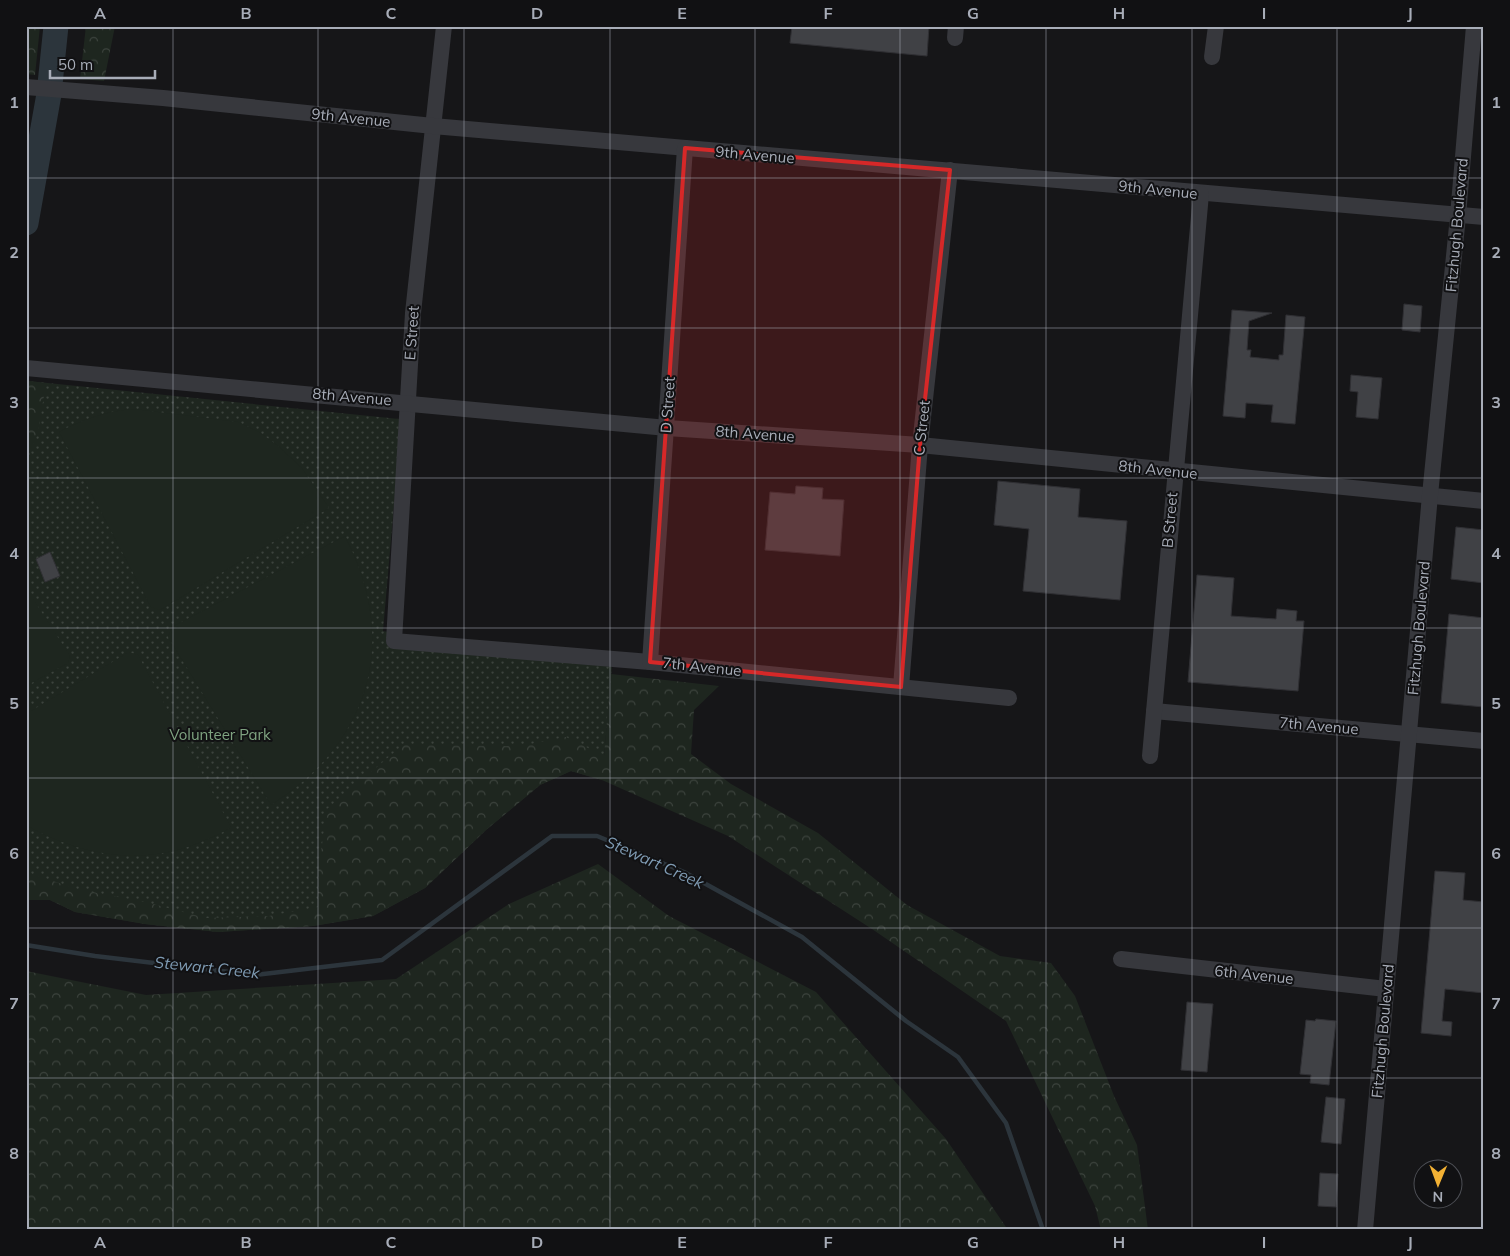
<svg xmlns="http://www.w3.org/2000/svg" width="1510" height="1256" viewBox="0 0 1510 1256" font-family="Mulish,sans-serif">
	<style>
		.grass { fill: url(#grass-dots) }
		.forest { fill: url(#forest-crowns) }
		.garden { fill: #1e261f }
		.lines { fill: none; stroke-linecap: round; stroke-linejoin: round }
		.stream { stroke: #2c353c; stroke-width: 4.5 }
		.river { stroke: #2c353c; stroke-width: 25 }
		.building { fill: #404145; stroke: #303034 }
		.minor { stroke: #37383d; stroke-width: 16 }
		.marked { fill: #d62828; fill-opacity: 0.2; stroke: #d62828; stroke-width: 4; stroke-linejoin: round }
		.grid { fill: none; stroke: #a8adb8; stroke-width: 1; stroke-opacity: 0.55 }
		.labels { text-anchor: middle; stroke-width: 4; stroke-linejoin: round; paint-order: stroke }
		.street-label { font-size: 15px; fill: #a8adb8; stroke: #111113 }
		.park-label { font-size: 15px; fill: #7fa381; stroke: #111113 }
		.water-label { font-size: 16px; font-style: italic; fill: #7f9bb3; stroke: #111113 }
		.neatline { fill: none; stroke: #a8adb8; stroke-width: 2 }
		.grid-label { font-size: 16px; text-anchor: middle; font-weight: bold; fill: #a8adb8 }
	</style>
	<defs>
		<pattern id="grass-dots" width="8" height="8" patternUnits="userSpaceOnUse" patternTransform="scale(1.25)"><rect width="8" height="8" fill="#1e261f"/><path d="M2 2h.1M6 6h.1" fill="none" stroke="#3c433d" stroke-width="1.8" stroke-linecap="round"/></pattern>
		<pattern id="forest-crowns" width="20" height="18" patternUnits="userSpaceOnUse" patternTransform="scale(1.25)"><rect width="20" height="18" fill="#1e261f"/><path d="M2 6a3 3 0 1 1 6 0M12 15a3 3 0 1 1 6 0" fill="none" stroke="#3c433d"/></pattern>
	</defs>
	<rect width="100%" height="100%" fill="#161618"/>
	<path class="grass" d="M 28,381 L 399,419 L 400,436 L 383,631 L 418,638 L 613,655 L 602,780 L 571,771 L 540,785 L 486,830 L 425,888 L 373,916 L 313,926 L 218,932 L 145,924 L 75,912 L 50,900 L 26,900 Z"/>
	<g class="forest">
		<path d="M 26,26 L 40,26 L 35,75 L 26,74 Z"/>
		<path d="M 86,26 L 115,26 L 104,81 L 80,79 Z"/>
		<path d="M 28,381 L 46,383 L 38,433 L 26,463 Z"/>
		<path d="M 611,674 L 719,686 L 694,710 L 691,754 L 731,784 L 818,833 L 907,905 L 1000,956 L 1051,963 L 1075,996 L 1114,1096 L 1137,1145 L 1148,1230 L 1101,1230 L 1095,1206 L 1006,1021 L 872,929 L 728,836 L 602,780 L 571,771 L 540,785 L 486,830 L 425,888 L 373,916 L 313,926 L 218,932 L 145,924 L 75,912 L 50,900 L 26,900 L 26,872 L 77,889 L 149,903 L 206,918 L 269,916 L 318,907 L 318,873 L 327,809 L 403,745 L 521,746 L 566,737 L 604,756 Z"/>
		<path d="M 598,864 L 669,916 L 816,992 L 946,1139 L 1008,1230 L 26,1230 L 26,971 L 146,995 L 396,979 L 509,904 Z"/>
	</g>
	<g class="garden">
		<path d="M 134,409 L 238,422 L 259,432 L 277,445 L 302,468 L 329,508 L 160,610 L 151,607 L 59,432 C 84,419 106,411 134,409 Z"/>
		<path d="M 345,536 C 400,642 370,742 271,805 L 168,637 L 172,627 Z"/>
		<path d="M 26,588 L 70,656 L 68,663 L 26,686 Z"/>
		<path d="M 129,652 L 138,655 L 231,827 C 223,833 212,837 203,841 C 145,867 80,856 26,825 L 26,714 Z"/>
	</g>
	<g class="lines">
		<path class="stream" d="M 26,945 L 95,956 L 255,975 L 382,960 L 552,836 L 597,836 L 684,872 L 802,937 L 906,1021 L 958,1057 L 1006,1123 L 1043,1230"/>
		<path class="river" d="M 26,223 L 49,94 L 56,26"/>
	</g>
	<g class="building">
		<path d="M 792,26 L 929,26 L 927,56 L 790,43 Z"/>
		<path d="M 1404,304 L 1422,306 L 1420,332 L 1402,330 Z"/>
		<path d="M 1232,310 L 1272,313 L 1249,321 L 1247,350 L 1251,350 L 1250,357 L 1279,360 L 1279,355 L 1283,355 L 1286,315 L 1305,317 L 1295,424 L 1271,422 L 1273,405 L 1246,403 L 1245,418 L 1223,416 Z"/>
		<path d="M 1351,375 L 1382,378 L 1378,419 L 1356,417 L 1358,392 L 1350,391 Z"/>
		<path d="M 998,481 L 1080,489 L 1078,517 L 1127,521 L 1120,600 L 1023,591 L 1029,529 L 994,525 Z"/>
		<path d="M 796,486 L 823,488 L 822,499 L 844,500 L 840,556 L 765,550 L 770,492 L 795,494 Z"/>
		<path d="M 1456,527 L 1484,530 L 1484,583 L 1451,579 Z"/>
		<path d="M 50,552 L 60,576 L 45,582 L 36,559 Z"/>
		<path d="M 1197,575 L 1234,578 L 1231,616 L 1276,619 L 1277,609 L 1297,611 L 1296,621 L 1304,621 L 1298,691 L 1188,682 Z"/>
		<path d="M 1449,614 L 1484,618 L 1484,707 L 1441,703 Z"/>
		<path d="M 1435,871 L 1465,873 L 1463,900 L 1484,902 L 1484,993 L 1445,989 L 1442,1021 L 1452,1022 L 1451,1036 L 1421,1033 Z"/>
		<path d="M 1187,1002 L 1213,1004 L 1207,1072 L 1181,1070 Z"/>
		<path d="M 1316,1019 L 1336,1021 L 1329,1085 L 1310,1083 L 1311,1075 L 1300,1074 L 1306,1020 L 1315,1021 Z"/>
		<path d="M 1326,1097 L 1345,1099 L 1341,1144 L 1321,1142 Z"/>
		<path d="M 1320,1173 L 1338,1174 L 1336,1207 L 1318,1206 Z"/>
	</g>
	<g class="lines">
		<g class="minor">
			<path d="M 444,26 L 413,313 L 394,641 L 650,662 L 1009,698"/>
			<path d="M 955,38 L 956,26"/>
			<path d="M 1212,57 L 1216,26"/>
			<path d="M 26,87 L 163,98 L 433,126 L 1484,217"/>
			<path d="M 26,368 L 667,428 L 920,445 L 1484,501"/>
			<path d="M 650,662 L 685,148"/>
			<path d="M 901,687 L 920,445 L 950,170"/>
			<path d="M 1154,711 L 1484,741"/>
			<path d="M 1150,756 L 1201,194"/>
			<path d="M 1121,959 L 1386,989"/>
			<path d="M 1365,1230 L 1430,495 L 1458,216 L 1474,26"/>
		</g>
	</g>
	<path class="marked" d="M 685,148 L 950,170 L 920,445 L 901,687 L 650,662 Z"/>
	<path class="grid" d="M 173,26 L 173,1230M 318,26 L 318,1230M 464,26 L 464,1230M 610,26 L 610,1230M 755,26 L 755,1230M 900,26 L 900,1230M 1046,26 L 1046,1230M 1192,26 L 1192,1230M 1337,26 L 1337,1230M 26,178 L 1484,178M 26,328 L 1484,328M 26,478 L 1484,478M 26,628 L 1484,628M 26,778 L 1484,778M 26,928 L 1484,928M 26,1078 L 1484,1078"/>
	<g class="labels">
		<g class="street-label">
			<text transform="translate(351 118) rotate(6)" y="5">9th Avenue</text>
			<text transform="translate(755 155) rotate(5)" y="5">9th Avenue</text>
			<text transform="translate(1158 190) rotate(6)" y="5">9th Avenue</text>
			<text transform="translate(1457 225) rotate(-85)" y="5">Fitzhugh Boulevard</text>
			<text transform="translate(412 333) rotate(-86)" y="5">E Street</text>
			<text transform="translate(352 397) rotate(5)" y="5">8th Avenue</text>
			<text transform="translate(668 405) rotate(-86)" y="5">D Street</text>
			<text transform="translate(922 428) rotate(-84)" y="5">C Street</text>
			<text transform="translate(755 434) rotate(4)" y="5">8th Avenue</text>
			<text transform="translate(1158 470) rotate(6)" y="5">8th Avenue</text>
			<text transform="translate(1170 520) rotate(-85)" y="5">B Street</text>
			<text transform="translate(1419 628) rotate(-85)" y="5">Fitzhugh Boulevard</text>
			<text transform="translate(702 667) rotate(6)" y="5">7th Avenue</text>
			<text transform="translate(1319 726) rotate(5)" y="5">7th Avenue</text>
			<text transform="translate(1254 975) rotate(6)" y="5">6th Avenue</text>
			<text transform="translate(1383 1031) rotate(-85)" y="5">Fitzhugh Boulevard</text>
		</g>
		<g class="park-label">
			<text x="220" y="740">Volunteer Park</text>
		</g>
		<g class="water-label">
			<text transform="translate(655 862) rotate(24)" y="6">Stewart Creek</text>
			<text transform="translate(207 967) rotate(6)" y="6">Stewart Creek</text>
		</g>
	</g>
	<rect width="1510" height="1256" fill="none" stroke="#111113" stroke-width="55"/>
	<g transform="translate(1438 1184) rotate(181)"><circle r="24" fill="#111113" stroke="#4d4f55"/>
	<path d="M0-4L9 19L0 12L-9 19Z" fill="#f2b134"/>
	<text y="-8" font-size="14" font-weight="bold" text-anchor="middle" fill="#a8adb8">N</text>
	</g>
	<path d="M50 70v8h105v-8" fill="none" stroke="#a8adb8" stroke-width="2.5"/>
	<text x="58" y="70" font-size="15" fill="#a8adb8" stroke="#111113" stroke-width="4" paint-order="stroke">50 m</text>
	<rect x="28" y="28" width="1454" height="1200" class="neatline"/>
	<g class="grid-label">
		<text x="100" y="19">A</text>
		<text x="246" y="19">B</text>
		<text x="391" y="19">C</text>
		<text x="537" y="19">D</text>
		<text x="682" y="19">E</text>
		<text x="828" y="19">F</text>
		<text x="973" y="19">G</text>
		<text x="1119" y="19">H</text>
		<text x="1264" y="19">I</text>
		<text x="1410" y="19">J</text>
		<text x="14" y="108">1</text>
		<text x="1496" y="108">1</text>
		<text x="14" y="258">2</text>
		<text x="1496" y="258">2</text>
		<text x="14" y="408">3</text>
		<text x="1496" y="408">3</text>
		<text x="14" y="559">4</text>
		<text x="1496" y="559">4</text>
		<text x="14" y="709">5</text>
		<text x="1496" y="709">5</text>
		<text x="14" y="859">6</text>
		<text x="1496" y="859">6</text>
		<text x="14" y="1009">7</text>
		<text x="1496" y="1009">7</text>
		<text x="14" y="1159">8</text>
		<text x="1496" y="1159">8</text>
		<text x="100" y="1248">A</text>
		<text x="246" y="1248">B</text>
		<text x="391" y="1248">C</text>
		<text x="537" y="1248">D</text>
		<text x="682" y="1248">E</text>
		<text x="828" y="1248">F</text>
		<text x="973" y="1248">G</text>
		<text x="1119" y="1248">H</text>
		<text x="1264" y="1248">I</text>
		<text x="1410" y="1248">J</text>
	</g>
</svg>
